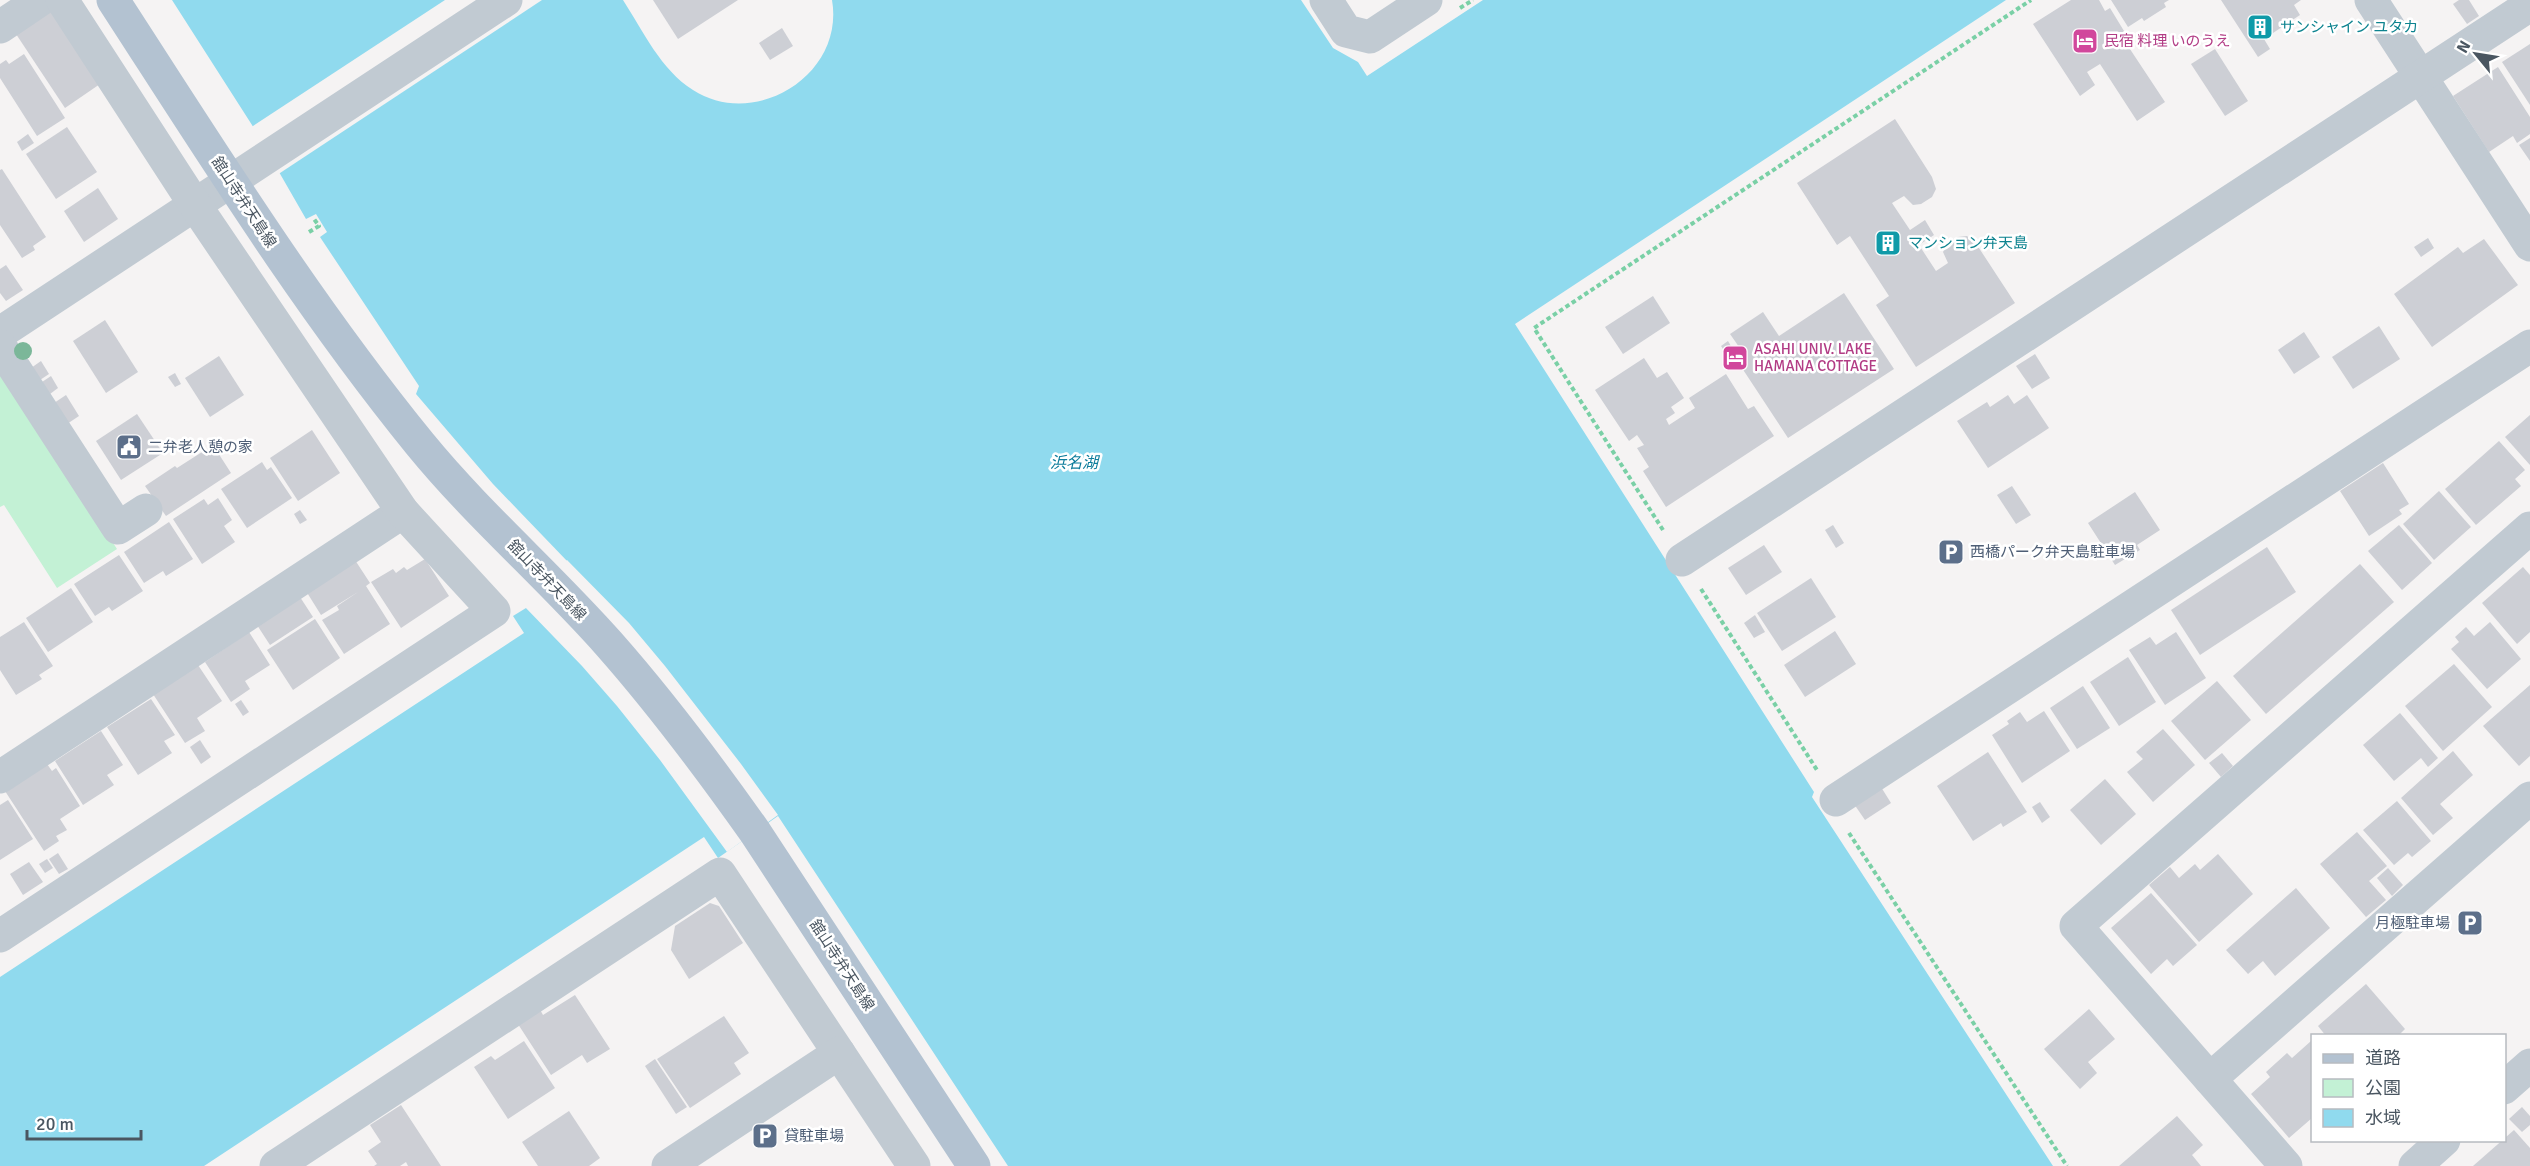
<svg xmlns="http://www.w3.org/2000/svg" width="2530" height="1166" viewBox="0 0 2530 1166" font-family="Signika,'Noto Sans JP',sans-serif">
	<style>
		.green { fill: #c3f1d5 }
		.water { fill: #90daee }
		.pier { fill: #f5f3f3 }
		.building { fill: #cdcfd5 }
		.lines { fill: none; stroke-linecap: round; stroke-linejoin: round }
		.path { stroke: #7ad0a6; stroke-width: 4; stroke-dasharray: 4.5 3; stroke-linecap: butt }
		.minor { stroke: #c1cad2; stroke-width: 33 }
		.major { stroke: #b3c2d1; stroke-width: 33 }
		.tree { fill: #7bb799 }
		.labels { text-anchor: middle; stroke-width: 5; stroke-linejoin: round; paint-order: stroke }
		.culture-label { font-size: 15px; fill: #0d838f; stroke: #fff; text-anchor: start }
		.hotel-label { font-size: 15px; fill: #b23c85; stroke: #fff; text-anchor: start }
		.street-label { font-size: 15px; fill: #4a5661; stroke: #fff }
		.service-label { font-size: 15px; fill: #4e5e75; stroke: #fff; text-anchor: start }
		.water-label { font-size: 16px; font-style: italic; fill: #0c7c9b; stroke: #fff }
	</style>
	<rect width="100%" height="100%" fill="#f5f3f3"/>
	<path class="green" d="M 0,370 L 117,549 L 57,588 L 4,505 L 0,507 Z"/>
	<path class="water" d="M 172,0 L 623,0 C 643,31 661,70 693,90 C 755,130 845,75 832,0 L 1301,0 L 1333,48 L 1358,62 L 1367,76 L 1483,0 L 2006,0 L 1515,324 L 1814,792 L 1812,797 L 2053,1166 L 1008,1166 L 778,816 L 718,858 L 704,837 L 204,1166 L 0,1166 L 0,977 L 524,633 L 513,616 L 526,608 L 568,562 L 493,484 L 416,394 L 419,386 L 320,237 L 327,232 L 316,214 L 306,219 L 252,125 Z"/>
	<g class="pier">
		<path d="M 445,0 L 542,0 L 277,175 L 250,128 Z"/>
		<path d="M 567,560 L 629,623 L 665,666 L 741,764 L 778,815 L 727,852 L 660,760 L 617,706 L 582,666 L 524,606 Z"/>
	</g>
	<g class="building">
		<path d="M 653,0 L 738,0 L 678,39 Z"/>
		<path d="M 2071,0 L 2099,0 L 2105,11 L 2110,8 L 2124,31 L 2120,34 L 2165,102 L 2137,121 L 2100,64 L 2087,72 L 2095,85 L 2080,96 L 2033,24 Z"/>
		<path d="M 2111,0 L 2169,0 L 2164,3 L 2166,7 L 2144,21 L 2142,18 L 2128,27 Z"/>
		<path d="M 2221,0 L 2301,0 L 2294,5 L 2300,15 L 2264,39 L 2270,49 L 2258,57 Z"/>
		<path d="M 2459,0 L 2469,0 L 2479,16 L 2467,24 L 2453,4 Z"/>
		<path d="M 52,11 L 100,84 L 65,108 L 16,34 Z"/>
		<path d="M 782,28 L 793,46 L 770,60 L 759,43 Z"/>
		<path d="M 2530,44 L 2530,105 L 2502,62 Z"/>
		<path d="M 2215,49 L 2248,101 L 2225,116 L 2191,64 Z"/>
		<path d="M 24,54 L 65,118 L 37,136 L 0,78 L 0,64 L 6,60 L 9,64 Z"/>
		<path d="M 2498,67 L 2530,117 L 2530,134 L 2517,143 L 2513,136 L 2489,152 L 2453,96 Z"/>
		<path d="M 1895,119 L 1932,177 L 1936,189 L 1932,197 L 1921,204 L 1913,205 L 1904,196 L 1892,203 L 1910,230 L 1925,220 L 1934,235 L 1919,245 L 1936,271 L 1948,263 L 1943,252 L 1947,244 L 1958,237 L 1967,236 L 1977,245 L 2015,303 L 1916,367 L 1876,305 L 1889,296 L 1850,236 L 1837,245 L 1797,183 Z"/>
		<path d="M 67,127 L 97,172 L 56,199 L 26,154 Z"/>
		<path d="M 28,134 L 34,143 L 22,151 L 17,142 Z"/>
		<path d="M 2530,138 L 2530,161 L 2519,145 Z"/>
		<path d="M 2,169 L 46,237 L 33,246 L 35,250 L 22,258 L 0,225 L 0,170 Z"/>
		<path d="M 98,188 L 118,219 L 84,242 L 64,211 Z"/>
		<path d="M 2428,238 L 2434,248 L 2421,257 L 2414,247 Z"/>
		<path d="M 2484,239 L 2518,285 L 2432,347 L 2394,294 L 2458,247 L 2463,253 Z"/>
		<path d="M 6,265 L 23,290 L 6,301 L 0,293 L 0,269 Z"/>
		<path d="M 1844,293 L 1894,369 L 1788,438 L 1738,362 L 1746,357 L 1730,334 L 1763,312 L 1779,336 Z"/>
		<path d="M 1653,296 L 1670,323 L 1623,354 L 1605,327 Z"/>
		<path d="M 105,320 L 138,372 L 106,393 L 73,341 Z"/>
		<path d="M 2379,326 L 2400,359 L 2353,389 L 2332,357 Z"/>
		<path d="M 2304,332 L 2320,357 L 2294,374 L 2278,350 Z"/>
		<path d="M 1728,341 L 1735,353 L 1729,358 L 1721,346 Z"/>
		<path d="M 2035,354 L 2050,378 L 2032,389 L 2016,366 Z"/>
		<path d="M 219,356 L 244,395 L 210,417 L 185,378 Z"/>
		<path d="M 1644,358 L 1657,378 L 1667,372 L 1684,398 L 1671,407 L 1675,413 L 1666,419 L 1669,425 L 1695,408 L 1689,398 L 1726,374 L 1748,409 L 1754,406 L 1774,436 L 1666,507 L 1643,471 L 1649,467 L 1637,448 L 1644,445 L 1637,435 L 1629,441 L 1595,390 Z"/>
		<path d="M 41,361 L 49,374 L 40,380 L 31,368 Z"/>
		<path d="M 175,373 L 181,384 L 175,387 L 168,377 Z"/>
		<path d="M 51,376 L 58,388 L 50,394 L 42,382 Z"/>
		<path d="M 66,395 L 79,416 L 67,424 L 54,403 Z"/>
		<path d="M 2008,395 L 2014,404 L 2027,395 L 2049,428 L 1988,468 L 1957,421 L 1987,402 L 1990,407 Z"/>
		<path d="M 137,414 L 163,453 L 121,480 L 96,441 Z"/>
		<path d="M 2530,415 L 2530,465 L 2505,437 Z"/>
		<path d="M 312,430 L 340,473 L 298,501 L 270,458 Z"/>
		<path d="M 2499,441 L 2525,470 L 2515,479 L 2521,486 L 2476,525 L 2445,489 Z"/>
		<path d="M 213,445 L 231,473 L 166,516 L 145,486 L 175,466 L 177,468 Z"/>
		<path d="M 262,462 L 267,470 L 271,467 L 292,498 L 247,528 L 221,489 Z"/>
		<path d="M 2383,463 L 2409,504 L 2399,510 L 2402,514 L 2369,536 L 2340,491 Z"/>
		<path d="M 2012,486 L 2031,515 L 2016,524 L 1997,495 Z"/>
		<path d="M 2439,491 L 2471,527 L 2434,560 L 2403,524 Z"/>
		<path d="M 2135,492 L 2160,530 L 2137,545 L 2140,550 L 2115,565 L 2088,523 Z"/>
		<path d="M 218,498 L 232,520 L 224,526 L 235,542 L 202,564 L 173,519 L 204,499 L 208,505 Z"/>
		<path d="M 300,510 L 307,520 L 300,524 L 294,514 Z"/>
		<path d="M 169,522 L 193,559 L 166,576 L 163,571 L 144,583 L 124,552 Z"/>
		<path d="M 1833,525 L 1844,543 L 1836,548 L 1825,530 Z"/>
		<path d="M 2399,525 L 2432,563 L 2402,590 L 2368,551 Z"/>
		<path d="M 1764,545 L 1782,572 L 1746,595 L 1728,568 Z"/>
		<path d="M 2267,547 L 2296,592 L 2200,655 L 2171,610 Z"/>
		<path d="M 119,555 L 143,591 L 112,611 L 109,607 L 95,616 L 74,584 Z"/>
		<path d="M 425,559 L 449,596 L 401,628 L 371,582 L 393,569 L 396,573 L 404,567 L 407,570 Z"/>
		<path d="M 355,560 L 370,583 L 366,586 L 390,624 L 344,654 L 322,620 L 339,610 L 337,606 L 358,592 L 321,615 L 306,591 Z"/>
		<path d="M 2360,564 L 2394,602 L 2266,714 L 2233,676 Z"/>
		<path d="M 2523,567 L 2530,575 L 2530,632 L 2517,644 L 2482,603 Z"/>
		<path d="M 1811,578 L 1836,617 L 1782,651 L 1757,613 Z"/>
		<path d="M 71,588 L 93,622 L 48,652 L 26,618 Z"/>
		<path d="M 300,597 L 313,617 L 270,645 L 257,625 Z"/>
		<path d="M 1755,615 L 1765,632 L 1754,638 L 1744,623 Z"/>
		<path d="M 315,619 L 340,658 L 293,690 L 267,650 Z"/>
		<path d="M 24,622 L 53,666 L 39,675 L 42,679 L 16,695 L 0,670 L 0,637 Z"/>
		<path d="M 2490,622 L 2521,659 L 2487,689 L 2451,649 L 2459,642 L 2455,637 L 2466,627 L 2474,636 Z"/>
		<path d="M 1835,631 L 1856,664 L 1805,697 L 1784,665 Z"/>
		<path d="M 249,632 L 270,665 L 245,681 L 250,689 L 231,702 L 205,662 Z"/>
		<path d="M 2176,632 L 2206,678 L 2165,705 L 2129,650 L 2150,637 L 2156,645 Z"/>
		<path d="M 2128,657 L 2156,702 L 2119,726 L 2090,682 Z"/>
		<path d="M 2454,664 L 2492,707 L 2443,751 L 2405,706 Z"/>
		<path d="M 198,665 L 222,701 L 197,718 L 205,731 L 185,743 L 153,694 Z"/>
		<path d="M 2217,681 L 2251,720 L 2205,760 L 2171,721 Z"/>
		<path d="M 2530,685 L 2530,756 L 2519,766 L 2483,726 Z"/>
		<path d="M 2083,686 L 2110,728 L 2077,749 L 2050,708 Z"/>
		<path d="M 151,699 L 175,735 L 164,741 L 172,753 L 138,775 L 107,727 Z"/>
		<path d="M 241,700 L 249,712 L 243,716 L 235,704 Z"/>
		<path d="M 2044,711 L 2070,751 L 2022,783 L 1992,735 L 2009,724 L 2007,721 L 2020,712 L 2027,722 Z"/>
		<path d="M 2400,713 L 2438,758 L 2428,767 L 2421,758 L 2394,781 L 2363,745 Z"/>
		<path d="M 2163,729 L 2195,765 L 2153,802 L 2127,772 L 2143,759 L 2136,752 Z"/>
		<path d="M 101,731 L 123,765 L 107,775 L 114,785 L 83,805 L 55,761 Z"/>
		<path d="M 200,740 L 211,757 L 201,764 L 190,747 Z"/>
		<path d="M 2453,751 L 2473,775 L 2440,804 L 2453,818 L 2433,835 L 2401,798 Z"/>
		<path d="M 1988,752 L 2027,812 L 2003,827 L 2001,823 L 1973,841 L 1937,786 Z"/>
		<path d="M 2222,753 L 2233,766 L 2221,777 L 2209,763 Z"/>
		<path d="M 47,764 L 52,771 L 56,768 L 80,806 L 60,819 L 67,830 L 56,836 L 59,841 L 44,851 L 5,791 Z"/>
		<path d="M 2105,779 L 2136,814 L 2101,845 L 2070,810 Z"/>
		<path d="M 1881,787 L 1891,803 L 1865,820 L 1854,804 Z"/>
		<path d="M 8,800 L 33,839 L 0,860 L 0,805 Z"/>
		<path d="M 2397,801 L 2431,841 L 2412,857 L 2408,853 L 2394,865 L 2363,830 Z"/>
		<path d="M 2040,802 L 2050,817 L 2042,823 L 2032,807 Z"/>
		<path d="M 2357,832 L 2387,866 L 2369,881 L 2386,900 L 2366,917 L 2320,864 Z"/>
		<path d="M 58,853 L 68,869 L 59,874 L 49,859 Z"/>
		<path d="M 2218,854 L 2253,894 L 2199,942 L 2149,885 L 2170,867 L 2179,878 L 2195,864 L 2200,870 Z"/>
		<path d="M 47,859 L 53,868 L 45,873 L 39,864 Z"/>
		<path d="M 29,862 L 43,882 L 23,895 L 10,874 Z"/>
		<path d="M 2388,868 L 2403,885 L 2392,896 L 2377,878 Z"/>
		<path d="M 2296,888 L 2330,928 L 2275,976 L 2263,961 L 2248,974 L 2226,950 Z"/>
		<path d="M 2151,893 L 2197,945 L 2173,966 L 2167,959 L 2151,974 L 2111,928 Z"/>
		<path d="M 710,903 L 719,906 L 743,943 L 689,979 L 671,950 L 675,926 Z"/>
		<path d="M 2366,984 L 2405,1029 L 2398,1036 L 2326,1036 L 2318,1026 Z"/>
		<path d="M 575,995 L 610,1049 L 587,1063 L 582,1055 L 551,1075 L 516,1021 L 538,1006 L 543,1015 Z"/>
		<path d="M 2089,1009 L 2115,1039 L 2088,1062 L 2097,1073 L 2080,1089 L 2044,1049 Z"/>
		<path d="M 724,1016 L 749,1053 L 734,1063 L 741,1074 L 690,1108 L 657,1059 Z"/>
		<path d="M 524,1041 L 555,1088 L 508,1119 L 474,1067 L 491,1056 L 495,1060 Z"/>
		<path d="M 2311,1041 L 2312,1118 L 2289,1138 L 2251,1094 L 2270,1077 L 2266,1072 L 2287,1053 L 2292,1058 Z"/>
		<path d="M 655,1059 L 687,1107 L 676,1114 L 645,1066 Z"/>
		<path d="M 401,1105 L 441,1166 L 408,1166 L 406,1162 L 400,1166 L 374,1166 L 377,1164 L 368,1151 L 381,1142 L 370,1125 Z"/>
		<path d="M 2522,1107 L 2530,1116 L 2530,1125 L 2522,1132 L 2509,1119 Z"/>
		<path d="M 569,1111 L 600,1158 L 589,1166 L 538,1166 L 522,1142 Z"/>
		<path d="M 2177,1116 L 2203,1145 L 2192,1155 L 2201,1166 L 2119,1166 Z"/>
		<path d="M 2514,1130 L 2530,1148 L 2530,1166 L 2473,1166 Z"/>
	</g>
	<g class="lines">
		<g class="path">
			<path d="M 1460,8 L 1473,0"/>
			<path d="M 309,232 L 319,226 L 314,219"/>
			<path d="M 1663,530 L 1534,328 L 2031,0"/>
			<path d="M 1701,589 L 1817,770"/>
			<path d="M 1849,833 L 2067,1166"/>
		</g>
		<g class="minor">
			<path d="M 1326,0 L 1346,31 L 1370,37 L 1426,0"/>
			<path d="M 2371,0 L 2530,245"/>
			<path d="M 0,27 L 40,0"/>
			<path d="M 0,333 L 506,0"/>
			<path d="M 0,346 L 118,528 L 146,510"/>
			<path d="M 1682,560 L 2530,5"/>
			<path d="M 0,777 L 403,512"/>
			<path d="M 1836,800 L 2530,346"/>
			<path d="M 0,936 L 494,611 L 403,512 L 195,205 L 62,0"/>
			<path d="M 2210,1079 L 2530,798"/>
			<path d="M 2504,1088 L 2530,1065"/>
			<path d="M 276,1166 L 720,874 L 914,1166"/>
			<path d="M 668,1166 L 839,1053"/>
			<path d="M 2286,1166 L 2076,926 L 2530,528"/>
			<path d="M 2415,1166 L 2444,1140"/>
		</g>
		<path class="major" d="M 113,0 C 211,151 306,304 420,444 C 478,515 548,575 609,644 C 662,704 709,767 755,832 L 974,1166"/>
	</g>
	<circle class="tree" cx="23" cy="351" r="9"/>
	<defs>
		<g id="building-square" transform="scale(1.35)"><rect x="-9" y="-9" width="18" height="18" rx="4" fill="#0f9aa8" stroke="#fff"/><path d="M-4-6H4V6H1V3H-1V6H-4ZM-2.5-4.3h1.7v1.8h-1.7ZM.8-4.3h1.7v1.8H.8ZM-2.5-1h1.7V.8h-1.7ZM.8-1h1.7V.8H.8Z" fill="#fff"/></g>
		<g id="hotel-square" transform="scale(1.35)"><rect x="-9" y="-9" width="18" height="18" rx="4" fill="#d1479c" stroke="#fff"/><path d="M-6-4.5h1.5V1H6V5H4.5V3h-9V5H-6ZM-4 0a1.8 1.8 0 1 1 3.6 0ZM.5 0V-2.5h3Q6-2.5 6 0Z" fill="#fff"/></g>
		<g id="civic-square" transform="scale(1.35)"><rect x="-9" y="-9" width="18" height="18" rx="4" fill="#5c6f8a" stroke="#fff"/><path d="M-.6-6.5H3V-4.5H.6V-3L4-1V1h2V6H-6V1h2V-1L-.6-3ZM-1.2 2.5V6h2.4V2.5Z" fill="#fff"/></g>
		<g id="parking-square" transform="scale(1.35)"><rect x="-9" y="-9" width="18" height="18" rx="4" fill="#5c6f8a" stroke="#fff"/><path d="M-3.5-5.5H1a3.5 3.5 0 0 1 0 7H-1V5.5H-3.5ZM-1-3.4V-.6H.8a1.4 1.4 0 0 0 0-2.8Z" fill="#fff"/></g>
	</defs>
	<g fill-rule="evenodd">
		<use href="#building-square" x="2260" y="27"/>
		<use href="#hotel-square" x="2085" y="41"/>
		<use href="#building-square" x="1888" y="243"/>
		<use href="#hotel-square" x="1735" y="358"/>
		<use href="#civic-square" x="129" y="447"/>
		<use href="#parking-square" x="1951" y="552"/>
		<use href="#parking-square" x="2470" y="923"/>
		<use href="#parking-square" x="765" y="1136"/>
	</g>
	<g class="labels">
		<g class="culture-label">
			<text x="2280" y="32">サンシャイン ユタカ</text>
			<text x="1908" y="248">マンション弁天島</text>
		</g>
		<g class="hotel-label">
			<text x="2104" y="46">民宿 料理 いのうえ</text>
			<text x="1754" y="354">ASAHI UNIV. LAKE<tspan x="1754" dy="17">HAMANA COTTAGE</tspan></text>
		</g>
		<g class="street-label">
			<text transform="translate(244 202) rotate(57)" y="5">舘山寺弁天島線</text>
			<text transform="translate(547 580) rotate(46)" y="5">舘山寺弁天島線</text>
			<text transform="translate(842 965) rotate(57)" y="5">舘山寺弁天島線</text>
		</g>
		<g class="service-label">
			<text x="148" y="452">二弁老人憩の家</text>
			<text x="1970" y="557">西橋パーク弁天島駐車場</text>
			<text x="2450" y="928" text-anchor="end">月極駐車場</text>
			<text x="784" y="1141">貸駐車場</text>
		</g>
		<g class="water-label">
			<text x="1074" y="468">浜名湖</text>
		</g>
	</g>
	<rect x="2311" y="1034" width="195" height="108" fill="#ffffff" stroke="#b7bbc0" stroke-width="1.5"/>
	<rect x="2323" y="1054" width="30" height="9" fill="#b3c2d1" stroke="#b7bbc0" stroke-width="1.5"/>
	<text x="2365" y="1064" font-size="18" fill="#4a5661">道路</text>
	<rect x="2323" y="1079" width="30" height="18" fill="#c3f1d5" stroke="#b7bbc0" stroke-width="1.5"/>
	<text x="2365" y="1094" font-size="18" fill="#4a5661">公園</text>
	<rect x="2323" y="1109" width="30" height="18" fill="#90daee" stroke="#b7bbc0" stroke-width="1.5"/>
	<text x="2365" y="1124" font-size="18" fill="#4a5661">水域</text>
	<g transform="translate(2476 54) rotate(300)" stroke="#ffffff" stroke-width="4.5" paint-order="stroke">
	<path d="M0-4.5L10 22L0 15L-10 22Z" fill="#4a5661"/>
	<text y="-9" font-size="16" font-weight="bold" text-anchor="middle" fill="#4a5661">N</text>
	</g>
	<path d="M27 1130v9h114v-9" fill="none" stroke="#4a5661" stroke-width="3"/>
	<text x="36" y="1130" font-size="18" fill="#4a5661" stroke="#ffffff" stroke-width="4.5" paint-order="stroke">20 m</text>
</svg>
